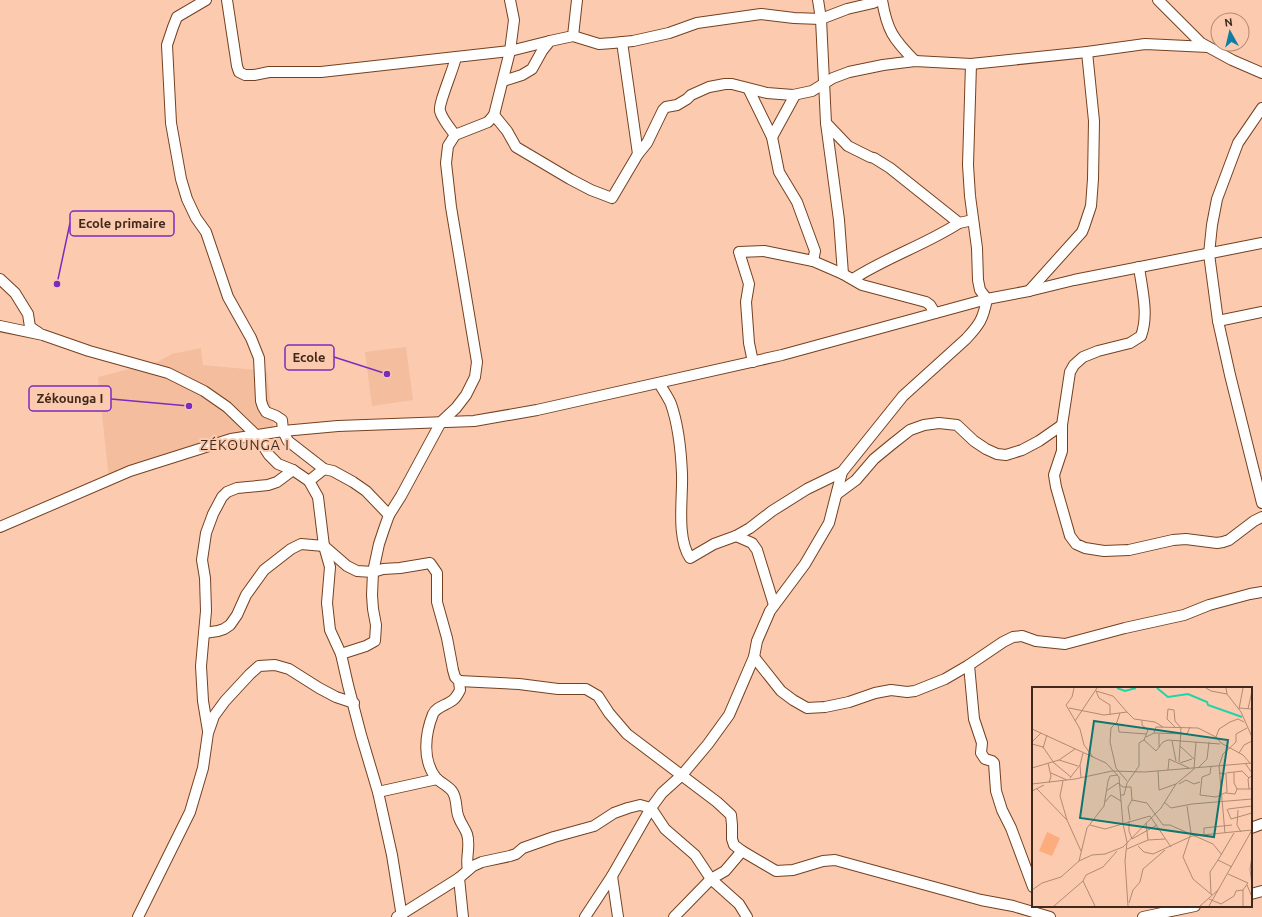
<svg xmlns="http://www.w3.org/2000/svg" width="1262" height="917" viewBox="0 0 1262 917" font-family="Ubuntu,sans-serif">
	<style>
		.built { fill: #f3bd9e }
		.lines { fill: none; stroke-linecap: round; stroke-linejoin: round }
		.minor-casing { stroke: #744120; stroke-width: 12 }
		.minor { stroke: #fff; stroke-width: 10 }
		.labels { text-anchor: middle; stroke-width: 4; stroke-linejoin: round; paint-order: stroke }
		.quarter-label { font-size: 14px; letter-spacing: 1px; fill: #40291b; stroke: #fccbaf }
		.inset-river { fill: none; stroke: #20d4aa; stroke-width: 2 }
		.inset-road { fill: none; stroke: #b18a74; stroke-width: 1 }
		.view { fill: #0f766e; fill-opacity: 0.15; stroke: #0f766e; stroke-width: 2 }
		.inset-edge { fill: none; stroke: #40291b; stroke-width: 2 }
		.leader { fill: none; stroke: #7b2cbf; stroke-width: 1.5 }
		.callout-dot { fill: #7b2cbf; stroke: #fccbaf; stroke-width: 1.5 }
		.callout { fill: #fccbaf; stroke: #7b2cbf; stroke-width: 1.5 }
		.callout-label { font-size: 13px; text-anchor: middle; font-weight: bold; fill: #40291b }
	</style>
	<rect width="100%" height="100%" fill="#fccbaf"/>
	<g class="built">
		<path d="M 406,347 L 413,400 L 372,406 L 365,352 Z"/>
		<path d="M 201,348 L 203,365 L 267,371 L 274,433 L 256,435 L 109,480 L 98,377 L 157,362 L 172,354 Z"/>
	</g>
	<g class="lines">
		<g class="minor-casing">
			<g id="minor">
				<path d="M 206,0 L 177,17 L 173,27 L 167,45 L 171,123 L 181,179 L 187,199 L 196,218 L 206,232 L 228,297 L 251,338 L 259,358 L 261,401 L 263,407 L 266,412 L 276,416 L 282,420 L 283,431 L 288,441 L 324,469 L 333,471 L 353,482 L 366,491 L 389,515"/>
				<path d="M 227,0 L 237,66 L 239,72 L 245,75 L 254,75 L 269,72 L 321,72 L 510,51 L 550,41"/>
				<path d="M 818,0 L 821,19 L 826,123 L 848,146 L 870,157 L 874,158 L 890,168 L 959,223 L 973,220"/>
				<path d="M 882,0 C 887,30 893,39 915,61"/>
				<path d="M 1158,0 L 1201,43 L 1232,60 L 1262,73"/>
				<path d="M 573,36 L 599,44 L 613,43 L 633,41 L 669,33 L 697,23 L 761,14 L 794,18 L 821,19 L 847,9 L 873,3 L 880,0"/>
				<path d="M 622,42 L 638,154"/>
				<path d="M 503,81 L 522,75 L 532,69 L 542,51 L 550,41 L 573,36 L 577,0"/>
				<path d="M 749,90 L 772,137 L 779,172 L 797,202 L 815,251 L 813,261"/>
				<path d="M 1262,108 L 1238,143 L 1217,199 L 1212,225 L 1209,254 L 1218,321 L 1230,375 L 1262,503"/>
				<path d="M 494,115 L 507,131 L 516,147 L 570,179 L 591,190 L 612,198 L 638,154 L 647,143 L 663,110 L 666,107 L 677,105 L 687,99 L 691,95 L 709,87 L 725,84 L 732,84 L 767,93 L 793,95 L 812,91 L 833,78 L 849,72 L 883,65 L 915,61 L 971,64 L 1087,52 L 1145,44 L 1208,47"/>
				<path d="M 826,123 L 839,220 L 843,274"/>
				<path d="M 455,135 C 450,128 442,119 440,111 C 438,104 454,68 456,57"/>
				<path d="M 772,137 L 795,95"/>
				<path d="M 1139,267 C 1142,289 1149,315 1141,336 L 1130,343 L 1098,351 L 1083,357 L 1074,365 L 1070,372 L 1062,425 L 1062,451 L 1054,475 L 1056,487 L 1070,536 L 1076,544 L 1085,548 L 1104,551 L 1129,550 L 1173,540 L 1186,539 L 1217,543 L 1223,542 L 1229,540 L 1254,521 L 1262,517"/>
				<path d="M 0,279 L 15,293 L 28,314 L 30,327 L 39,333"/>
				<path d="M 853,279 C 887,257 925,245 959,223"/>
				<path d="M 1029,291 L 1082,232 L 1084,227 L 1091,206 L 1093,179 L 1094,121 L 1087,52"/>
				<path d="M 1218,321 L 1262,312"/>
				<path d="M 0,326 L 43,335 L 89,351 L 168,373 L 204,391 L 227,407 L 256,435 L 269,455 L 278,464 L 293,470 L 309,481 L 318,497 L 324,546 L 330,567 L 327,603 L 330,630 L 341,654 L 348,685 L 361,735 L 378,792 L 392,855 L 402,917"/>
				<path d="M 753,362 L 749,343 L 746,302 L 749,284 L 739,252 L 764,251 L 813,261 L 843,274 L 862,285 L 926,302 L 930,305 L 935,313"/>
				<path d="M 659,383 C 663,390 668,397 671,404 C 679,427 681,450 682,474 C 683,498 676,537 690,558 L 714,544 L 736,536 L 750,528 L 772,511 L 807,489 L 842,472"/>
				<path d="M 309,481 L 324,469"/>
				<path d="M 837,494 L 856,480 L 874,459 L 891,445 L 910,430 L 924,425 L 939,423 L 957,425 L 974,441 L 986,449 L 997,454 L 1006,455 L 1022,450 L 1039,441 L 1062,425"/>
				<path d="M 0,527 L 130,471 L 231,439 L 283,431 L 338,426 L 474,421 L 537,410 L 782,355 L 987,299 L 1029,291 L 1074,280 L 1262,243"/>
				<path d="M 736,536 L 752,543 L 757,550 L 774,605"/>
				<path d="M 204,633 L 218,631 L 224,629 L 230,625 L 237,615 L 246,595 L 264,570 L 291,549 L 301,544 L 324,546 L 347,566 L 357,571 L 373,572 L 383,569 L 400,568 L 430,563 L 437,573 L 437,602 L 447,638 L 453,670 L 455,677 L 459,681 L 460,690 C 458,694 456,698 453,700 C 447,705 436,707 433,714 C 425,734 422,760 436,778 C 441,783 448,786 452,791 C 458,799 455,810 459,818 C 461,824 465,828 467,834 C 471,846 465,858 468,870"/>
				<path d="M 341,654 L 366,646 L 375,641 L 376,625 L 373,609 L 372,595 L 373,572 L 379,544 L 384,529 L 389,515 L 401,496 L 441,422 L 456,408 L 466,395 L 475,377 L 477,362 L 451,207 L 446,163 L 448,146 L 455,135 L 488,122 L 494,115 L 510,51 L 514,20 L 510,0"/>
				<path d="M 754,657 L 781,691 L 793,700 L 807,708 L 825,707 L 849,702 L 875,693 L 891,690 L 907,692 L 915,691 L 945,679 L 969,665 L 1003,642 L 1013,637 L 1022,636 L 1036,641 L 1065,644 L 1125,628 L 1184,615 L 1209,605 L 1250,594 L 1262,592"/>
				<path d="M 969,665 L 974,719 L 982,743 L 981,753 L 985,759 L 992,761 L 994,763 L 996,791 L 1002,810 L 1011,828 L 1033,887"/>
				<path d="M 459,681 L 519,684 L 558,689 L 586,689 L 598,696 L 609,713 L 627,734 L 717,802 L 731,815 L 732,825 L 732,839 L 734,845 L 742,851 L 776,871 L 793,870 L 823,861 L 835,860 L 981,900 L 1013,906 L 1050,917"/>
				<path d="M 208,731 L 203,701 L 201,666 L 206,611 L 205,578 L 202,560 L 206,533 L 213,514 L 222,497 L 227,492 L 237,488 L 268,485 L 277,482 L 293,470"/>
				<path d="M 378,792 L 437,779"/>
				<path d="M 1251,828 L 1262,824"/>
				<path d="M 612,876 L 618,917"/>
				<path d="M 459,878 L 463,917"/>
				<path d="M 1251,894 L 1262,891"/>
				<path d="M 138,917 L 190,812 L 203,768 L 208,733 L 214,716 L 225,701 L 250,674 L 259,666 L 275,665 L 289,669 L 319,688 L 336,697 L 354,703"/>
				<path d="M 397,917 L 459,878 L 473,866 L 482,862 L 510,856 L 516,854 L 523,848 L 554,837 L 594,826 L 614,813 L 628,808 L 640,805 L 651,808 L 665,829 L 695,855 L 711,879 L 739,904 L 747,917"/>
				<path d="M 585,917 L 612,876 L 651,808 L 662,793 L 682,775 L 708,744 L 729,715 L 754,657 L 757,641 L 770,611 L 805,564 L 829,523 L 842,472 L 903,396 L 966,339 C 980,324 983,319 987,299 L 980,290 L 978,280 L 977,248 L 970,196 L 968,165 L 971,64"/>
				<path d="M 674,917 L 711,879 L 725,871 L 742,851"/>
				<path d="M 1143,917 L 1195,906"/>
			</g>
		</g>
		<use href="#minor" class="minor"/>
	</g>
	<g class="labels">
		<g class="quarter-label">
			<text x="245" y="450">ZÉKOUNGA I</text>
		</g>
	</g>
	<g transform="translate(1032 687)">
		<rect width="220" height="220" fill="#fccbaf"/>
		<path d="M 15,145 L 28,151 L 20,169 L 7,164 Z" fill="#fcac7d"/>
		<path class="inset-river" d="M 85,1 L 93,4 L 104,1M 125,1 L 136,10 L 156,7 L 175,15 L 176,18 L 210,30"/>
		<path class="inset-road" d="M 42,1 L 40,10 L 34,18 L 48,42 L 52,58 L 61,70M 174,1 L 179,4 L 195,7M 194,1 L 195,7 L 209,25 L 220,50M 64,4 L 81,9 L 95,25M 64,4 L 67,11 L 78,18 L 78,28M 37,21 L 72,28 L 95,25 L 102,32 L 123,35 L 131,40M 207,21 L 220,22M 207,22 L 211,1M 216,22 L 220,4M 88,26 L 85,35 L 79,41 L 78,55 L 84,81 L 95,94M 43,34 L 65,1M 83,37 L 86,37 L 87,45 L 115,47M 143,40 L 135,32 L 136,22 L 142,23 L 143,34 L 149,41M 149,40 L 148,59 L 162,72M 0,42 L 74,76 L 87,90 L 91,137 L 95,155 L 93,174 L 96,219M 122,46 L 155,47 L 158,40M 127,47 L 127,60M 114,50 L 122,46 L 124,40 L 166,41 L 184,50 L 189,56 L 211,68 L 218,76M 184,50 L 187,42 L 198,35 L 206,32 L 212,35M 112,53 L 124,64 L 131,55 L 136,53 L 188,57M 140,54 L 144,74M 0,55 L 9,46M 0,57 L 11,60 L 22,76 L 39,90M 11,61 L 15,48M 207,66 L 212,58 L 220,54M 27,73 L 46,79M 147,75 L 148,59M 16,76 L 19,89 L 17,96M 148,76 L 160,72M 213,76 L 220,86M 48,78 L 49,91M 179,79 L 178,87 L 170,90 L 168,108 L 184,110 L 195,105 L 194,87 L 187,86M 167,80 L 175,72 L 177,55M 0,81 L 27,73 L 43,62M 136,83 L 137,72 L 157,81M 126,84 L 127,103 L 144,97M 202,85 L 202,96 L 205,102M 19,86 L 35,93M 194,86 L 210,84 L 217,91M 38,91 L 48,78 L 51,66M 31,94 L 28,109 L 35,133M 0,97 L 43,92 L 80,84 L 113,85 L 220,76M 147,97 L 154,93 L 162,97 L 168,95M 5,102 L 35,133 L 49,164M 217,102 L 216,92 L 220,88M 0,104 L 12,98M 74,104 L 86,96 L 91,100 L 99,100 L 100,113M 194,106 L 203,107 L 205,102 L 220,102M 88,108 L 92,108 L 95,96 L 107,79 L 107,56 L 112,53 L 116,43 L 110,38 L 110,33M 100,113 L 115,116 L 131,138 L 138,138 L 181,157 L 190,168M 73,115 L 79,108 L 89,114M 132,115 L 139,121 L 160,117 L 220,112M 155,119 L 159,146 L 151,170 L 161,192 L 180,208M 195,122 L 199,132 L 220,126M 196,122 L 220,119M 206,123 L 205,138 L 209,145M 98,133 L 96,120 L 100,113M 97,134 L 97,144 L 100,152 L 125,138M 58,138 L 73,142 L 118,129 L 139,160M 193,146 L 187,79 L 191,67 L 204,55 L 204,47 L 215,41M 172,148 L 172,141 L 200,138M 116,153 L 133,152M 106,159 L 112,165 L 121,167 L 160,149 L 220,143M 95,162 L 116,153 L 114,136M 47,174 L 55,141 L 72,119 L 76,94 L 78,89 L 86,88M 200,180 L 186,173 L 202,146M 196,187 L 216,196M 51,194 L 63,219M 215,198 L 220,210M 220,198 L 218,182 L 220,170M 0,203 L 10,196 L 29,190 L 47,174 L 60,168 L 73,167 L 91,160 L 129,121 L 144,97 L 162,82 L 164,55M 179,207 L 178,185 L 186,173M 177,212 L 189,217 L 202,209 L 204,204 L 211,203 L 216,196M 97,216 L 101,203 L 108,195 L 111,182 L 133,163M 22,219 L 51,194 L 54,188 L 71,180 L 85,164M 168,219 L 186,203M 177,219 L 220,143M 211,219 L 211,203"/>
		<path class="view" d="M 62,34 L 196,53 L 182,150 L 48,131 Z"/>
		<rect width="220" height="220" class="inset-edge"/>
	</g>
	<path class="leader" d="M57 284L70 223M387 374L334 357M189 406L111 399"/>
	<g class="callout-dot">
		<circle cx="57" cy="284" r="4"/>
		<circle cx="387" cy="374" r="4"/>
		<circle cx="189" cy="406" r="4"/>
	</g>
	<g class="callout">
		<rect x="70" y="211" width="104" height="25" rx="4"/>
		<rect x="285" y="345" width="49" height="25" rx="4"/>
		<rect x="29" y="386" width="82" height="25" rx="4"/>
	</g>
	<g class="callout-label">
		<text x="122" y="228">Ecole primaire</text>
		<text x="309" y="362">Ecole</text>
		<text x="70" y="403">Zékounga I</text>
	</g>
	<g transform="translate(1230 32) rotate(352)"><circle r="19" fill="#fccbaf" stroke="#b18a74"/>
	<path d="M0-3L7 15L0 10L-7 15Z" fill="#0f7da6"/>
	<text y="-6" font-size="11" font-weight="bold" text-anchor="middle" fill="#40291b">N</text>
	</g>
</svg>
